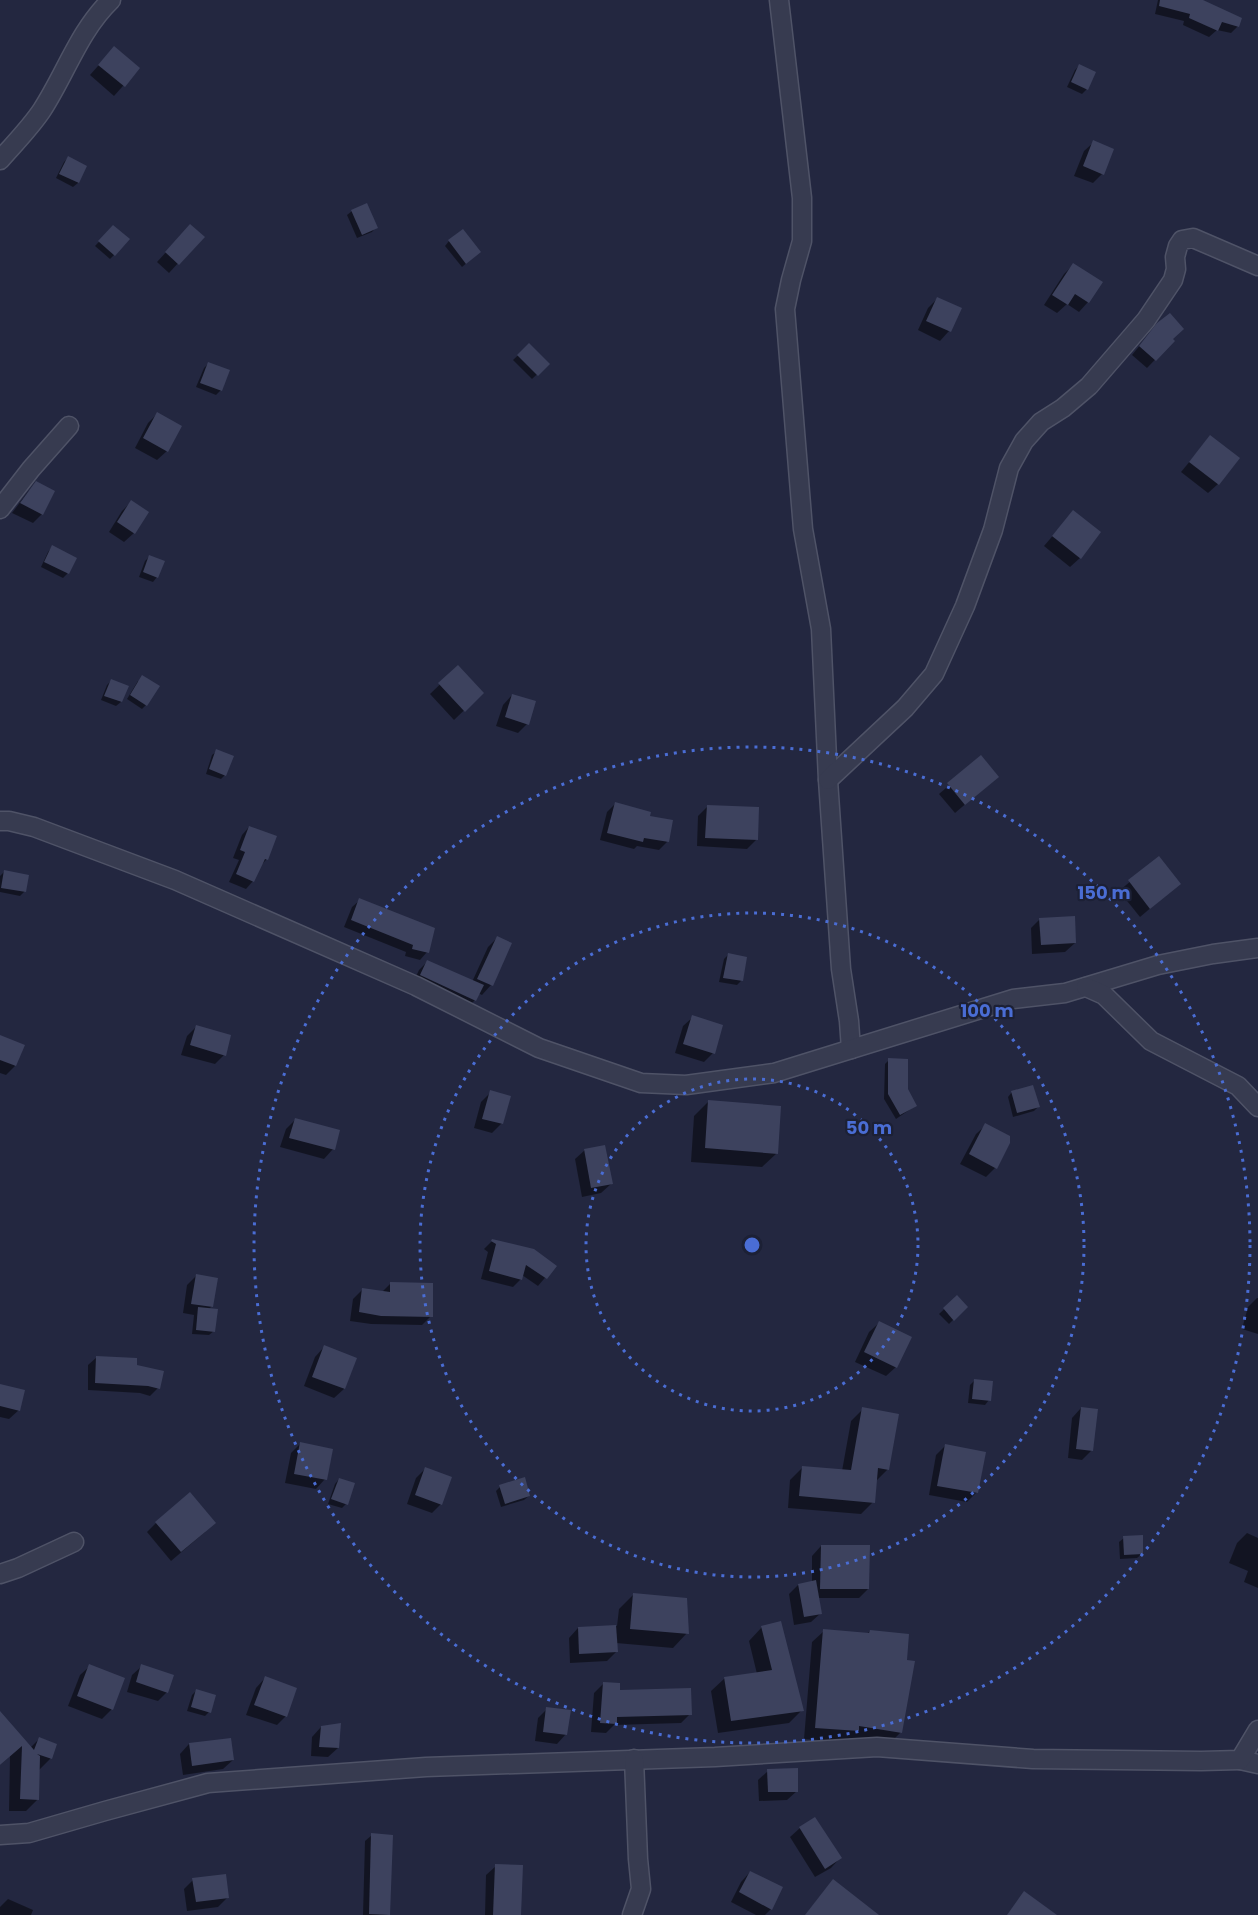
<svg xmlns="http://www.w3.org/2000/svg" width="1258" height="1915" viewBox="0 0 1258 1915" font-family="Poppins,sans-serif">
	<style>
		.shadow { fill: #0007 }
		.building { fill: #3d425e }
		.lines { fill: none; stroke-linecap: round; stroke-linejoin: round }
		.street-casing { stroke: #4f5367; stroke-width: 21 }
		.street { stroke: #373b50; stroke-width: 18 }
		.ring { fill: none; stroke: #4a6dd4; stroke-width: 3; stroke-dasharray: 3 6 }
		.centre { fill: #4a6dd4; stroke: #1c2035; stroke-width: 3 }
		.ring-label { font-size: 18px; text-anchor: middle; font-weight: bold; fill: #4a6dd4; stroke: #1c2035; stroke-width: 4.5; stroke-linejoin: round; paint-order: stroke }
	</style>
	<rect width="100%" height="100%" fill="#232740"/>
	<g class="shadow">
		<path d="M 1158,0 L 1200,0 L 1238,26 L 1231,33 L 1217,30 L 1209,37 L 1183,25 L 1184,21 L 1155,14 Z"/>
		<path d="M 105,58 L 138,69 L 114,96 L 90,75 Z"/>
		<path d="M 1079,66 L 1094,73 L 1086,90 L 1082,94 L 1067,87 L 1075,70 Z"/>
		<path d="M 1094,142 L 1102,174 L 1093,183 L 1074,176 L 1084,151 Z"/>
		<path d="M 68,158 L 85,167 L 78,183 L 73,187 L 56,178 L 64,162 Z"/>
		<path d="M 352,211 L 376,227 L 372,232 L 357,238 L 347,215 Z"/>
		<path d="M 190,226 L 202,237 L 169,273 L 157,262 Z"/>
		<path d="M 113,227 L 114,255 L 110,259 L 95,246 Z"/>
		<path d="M 449,241 L 475,256 L 462,267 L 445,246 Z"/>
		<path d="M 1073,265 L 1088,302 L 1079,312 L 1067,304 L 1057,313 L 1044,305 L 1064,274 Z"/>
		<path d="M 938,298 L 960,309 L 949,331 L 940,341 L 918,330 L 928,308 Z"/>
		<path d="M 1150,333 L 1173,341 L 1147,368 L 1132,355 Z"/>
		<path d="M 529,345 L 548,364 L 532,379 L 513,360 Z"/>
		<path d="M 208,364 L 221,390 L 216,395 L 196,387 L 204,368 Z"/>
		<path d="M 157,414 L 167,451 L 157,460 L 135,448 L 148,423 Z"/>
		<path d="M 1210,437 L 1218,484 L 1208,493 L 1181,472 Z"/>
		<path d="M 36,483 L 42,514 L 33,523 L 12,513 L 27,493 Z"/>
		<path d="M 131,502 L 134,533 L 124,542 L 109,532 L 122,511 Z"/>
		<path d="M 1073,512 L 1080,558 L 1070,567 L 1044,546 Z"/>
		<path d="M 52,547 L 75,558 L 67,574 L 63,578 L 41,567 L 48,552 Z"/>
		<path d="M 149,557 L 157,577 L 153,582 L 139,577 L 145,561 Z"/>
		<path d="M 458,667 L 482,693 L 454,720 L 430,694 Z"/>
		<path d="M 111,681 L 127,687 L 121,702 L 116,706 L 101,700 L 107,685 Z"/>
		<path d="M 138,681 L 146,705 L 142,709 L 127,699 Z"/>
		<path d="M 512,695 L 527,724 L 518,733 L 496,726 L 503,705 Z"/>
		<path d="M 217,751 L 225,775 L 221,779 L 206,774 L 212,755 Z"/>
		<path d="M 981,758 L 997,777 L 955,813 L 939,794 Z"/>
		<path d="M 615,804 L 648,817 L 667,842 L 659,850 L 637,846 L 634,849 L 600,840 L 607,812 Z"/>
		<path d="M 707,807 L 757,839 L 747,849 L 697,846 L 698,816 Z"/>
		<path d="M 249,827 L 275,837 L 266,860 L 260,866 L 253,881 L 246,889 L 229,882 L 239,860 L 233,858 L 242,835 Z"/>
		<path d="M 1158,858 L 1179,884 L 1140,917 L 1119,891 Z"/>
		<path d="M 4,872 L 27,876 L 24,892 L 20,896 L 0,892 L 0,876 Z"/>
		<path d="M 360,900 L 427,952 L 420,960 L 405,956 L 406,952 L 344,927 L 352,907 Z"/>
		<path d="M 1040,919 L 1075,943 L 1065,952 L 1032,954 L 1031,928 Z"/>
		<path d="M 497,938 L 510,944 L 491,985 L 482,995 L 478,993 L 475,1000 L 467,1008 L 413,983 L 419,970 L 427,962 L 472,982 L 488,947 Z"/>
		<path d="M 728,955 L 741,981 L 737,985 L 719,982 L 724,959 Z"/>
		<path d="M 693,1017 L 713,1053 L 704,1062 L 675,1053 L 683,1026 Z"/>
		<path d="M 196,1027 L 224,1055 L 215,1064 L 181,1055 L 187,1036 Z"/>
		<path d="M 0,1037 L 15,1066 L 6,1075 L 0,1073 Z"/>
		<path d="M 889,1060 L 915,1106 L 896,1119 L 884,1099 L 885,1064 Z"/>
		<path d="M 491,1092 L 502,1123 L 492,1133 L 474,1128 L 481,1102 Z"/>
		<path d="M 1012,1092 L 1038,1107 L 1034,1111 L 1013,1117 L 1008,1097 Z"/>
		<path d="M 709,1101 L 777,1153 L 762,1167 L 691,1162 L 694,1116 Z"/>
		<path d="M 295,1120 L 333,1149 L 324,1159 L 280,1147 L 286,1129 Z"/>
		<path d="M 986,1125 L 995,1168 L 986,1177 L 960,1164 L 976,1134 Z"/>
		<path d="M 585,1150 L 611,1184 L 601,1193 L 582,1197 L 575,1159 Z"/>
		<path d="M 492,1241 L 555,1266 L 538,1286 L 522,1275 L 521,1279 L 513,1287 L 481,1279 L 488,1252 L 484,1249 Z"/>
		<path d="M 196,1276 L 212,1306 L 208,1310 L 214,1331 L 209,1335 L 192,1334 L 194,1315 L 183,1313 L 187,1285 Z"/>
		<path d="M 391,1283 L 431,1316 L 422,1325 L 371,1324 L 350,1321 L 353,1299 L 362,1290 L 382,1292 Z"/>
		<path d="M 957,1297 L 966,1307 L 949,1324 L 939,1314 Z"/>
		<path d="M 1257,1298 L 1258,1298 L 1258,1334 L 1242,1329 L 1248,1307 Z"/>
		<path d="M 879,1323 L 896,1367 L 886,1376 L 855,1362 L 869,1332 Z"/>
		<path d="M 324,1347 L 355,1359 L 344,1389 L 334,1398 L 304,1386 L 315,1357 Z"/>
		<path d="M 97,1357 L 135,1366 L 158,1388 L 150,1396 L 140,1393 L 88,1390 L 88,1365 Z"/>
		<path d="M 975,1380 L 989,1400 L 985,1405 L 968,1403 L 970,1385 Z"/>
		<path d="M 0,1386 L 19,1410 L 9,1419 L 0,1417 Z"/>
		<path d="M 1081,1408 L 1092,1450 L 1082,1460 L 1068,1458 L 1072,1418 Z"/>
		<path d="M 863,1409 L 888,1469 L 875,1482 L 873,1502 L 861,1514 L 788,1508 L 790,1480 L 802,1468 L 842,1471 L 851,1421 Z"/>
		<path d="M 300,1444 L 325,1479 L 316,1489 L 285,1483 L 291,1453 Z"/>
		<path d="M 945,1446 L 977,1492 L 967,1502 L 929,1495 L 936,1455 Z"/>
		<path d="M 425,1469 L 441,1504 L 432,1513 L 407,1504 L 416,1478 Z"/>
		<path d="M 339,1479 L 346,1504 L 342,1508 L 328,1504 L 335,1484 Z"/>
		<path d="M 500,1487 L 529,1496 L 524,1500 L 501,1507 L 496,1491 Z"/>
		<path d="M 156,1523 L 205,1532 L 171,1561 L 147,1532 Z"/>
		<path d="M 1247,1533 L 1258,1538 L 1258,1588 L 1244,1582 L 1248,1571 L 1229,1563 L 1237,1543 Z"/>
		<path d="M 1124,1538 L 1142,1554 L 1137,1558 L 1120,1559 L 1119,1542 Z"/>
		<path d="M 821,1546 L 868,1589 L 859,1598 L 818,1598 L 821,1613 L 811,1622 L 794,1625 L 789,1594 L 798,1585 L 812,1582 L 812,1556 Z"/>
		<path d="M 633,1595 L 687,1633 L 673,1648 L 616,1643 L 617,1651 L 607,1661 L 570,1663 L 569,1638 L 578,1628 L 617,1626 L 619,1609 Z"/>
		<path d="M 762,1627 L 802,1710 L 789,1723 L 718,1733 L 711,1691 L 725,1678 L 757,1674 L 749,1641 Z"/>
		<path d="M 824,1631 L 867,1634 L 870,1631 L 901,1732 L 889,1744 L 850,1738 L 845,1742 L 804,1739 L 812,1642 Z"/>
		<path d="M 90,1666 L 123,1679 L 111,1710 L 102,1719 L 68,1706 L 80,1675 Z"/>
		<path d="M 142,1666 L 167,1692 L 158,1701 L 127,1692 L 132,1675 Z"/>
		<path d="M 265,1678 L 286,1716 L 277,1725 L 246,1715 L 256,1688 Z"/>
		<path d="M 604,1683 L 618,1691 L 690,1714 L 681,1723 L 614,1725 L 606,1733 L 591,1732 L 594,1693 Z"/>
		<path d="M 196,1691 L 209,1712 L 205,1716 L 187,1711 L 192,1695 Z"/>
		<path d="M 547,1709 L 566,1734 L 557,1744 L 535,1741 L 538,1718 Z"/>
		<path d="M 0,1714 L 30,1748 L 40,1738 L 56,1744 L 50,1759 L 38,1771 L 38,1799 L 26,1811 L 9,1811 L 10,1756 L 0,1765 Z"/>
		<path d="M 321,1727 L 338,1748 L 328,1757 L 311,1756 L 312,1737 Z"/>
		<path d="M 189,1744 L 233,1760 L 223,1769 L 183,1775 L 180,1754 Z"/>
		<path d="M 768,1771 L 797,1791 L 787,1800 L 759,1801 L 758,1780 Z"/>
		<path d="M 815,1819 L 840,1858 L 831,1868 L 815,1877 L 790,1837 L 800,1828 Z"/>
		<path d="M 372,1835 L 388,1914 L 387,1915 L 363,1915 L 365,1841 Z"/>
		<path d="M 496,1866 L 520,1915 L 485,1915 L 486,1875 Z"/>
		<path d="M 750,1872 L 771,1909 L 765,1915 L 756,1915 L 731,1902 L 741,1882 Z"/>
		<path d="M 193,1880 L 227,1898 L 218,1907 L 187,1911 L 184,1889 Z"/>
		<path d="M 8,1899 L 33,1910 L 31,1915 L 0,1915 L 0,1907 Z"/>
	</g>
	<g class="building">
		<path d="M 1160,0 L 1203,0 L 1242,18 L 1239,27 L 1222,22 L 1218,31 L 1189,18 L 1190,14 L 1159,6 Z"/>
		<path d="M 114,46 L 140,68 L 125,87 L 98,65 Z"/>
		<path d="M 1079,64 L 1096,72 L 1088,90 L 1071,82 Z"/>
		<path d="M 1093,140 L 1114,149 L 1104,175 L 1083,166 Z"/>
		<path d="M 68,156 L 87,166 L 79,183 L 59,174 Z"/>
		<path d="M 367,203 L 378,228 L 362,235 L 351,210 Z"/>
		<path d="M 190,224 L 205,237 L 179,265 L 165,252 Z"/>
		<path d="M 113,225 L 130,239 L 115,256 L 98,241 Z"/>
		<path d="M 463,229 L 481,252 L 466,264 L 448,240 Z"/>
		<path d="M 1073,263 L 1103,282 L 1089,303 L 1075,294 L 1068,305 L 1052,295 Z"/>
		<path d="M 937,297 L 962,308 L 951,332 L 926,321 Z"/>
		<path d="M 1170,313 L 1184,329 L 1173,339 L 1175,341 L 1156,361 L 1139,346 L 1157,323 Z"/>
		<path d="M 529,343 L 550,364 L 538,376 L 517,355 Z"/>
		<path d="M 208,362 L 230,370 L 222,391 L 200,383 Z"/>
		<path d="M 157,412 L 182,426 L 168,452 L 143,438 Z"/>
		<path d="M 1210,435 L 1240,458 L 1219,485 L 1189,462 Z"/>
		<path d="M 36,481 L 55,491 L 43,515 L 20,503 Z"/>
		<path d="M 131,500 L 149,512 L 135,534 L 117,522 Z"/>
		<path d="M 1073,510 L 1101,532 L 1081,559 L 1052,536 Z"/>
		<path d="M 52,545 L 77,558 L 69,574 L 44,562 Z"/>
		<path d="M 149,555 L 165,561 L 158,578 L 143,572 Z"/>
		<path d="M 458,665 L 484,693 L 465,712 L 438,683 Z"/>
		<path d="M 142,675 L 160,686 L 147,706 L 130,695 Z"/>
		<path d="M 111,679 L 129,686 L 122,702 L 104,696 Z"/>
		<path d="M 512,694 L 536,701 L 529,725 L 505,717 Z"/>
		<path d="M 216,749 L 234,756 L 226,776 L 209,769 Z"/>
		<path d="M 981,755 L 999,777 L 965,805 L 947,783 Z"/>
		<path d="M 615,802 L 651,812 L 650,816 L 673,820 L 669,842 L 644,838 L 643,842 L 607,833 Z"/>
		<path d="M 707,805 L 759,807 L 758,840 L 705,838 Z"/>
		<path d="M 249,826 L 277,836 L 268,860 L 265,859 L 254,882 L 236,874 L 245,852 L 240,850 Z"/>
		<path d="M 1159,856 L 1181,884 L 1150,909 L 1128,880 Z"/>
		<path d="M 4,870 L 29,875 L 26,892 L 1,888 Z"/>
		<path d="M 359,898 L 435,928 L 429,953 L 412,949 L 413,945 L 351,920 Z"/>
		<path d="M 1075,916 L 1076,943 L 1041,945 L 1039,918 Z"/>
		<path d="M 497,936 L 512,943 L 493,986 L 477,979 Z"/>
		<path d="M 728,953 L 747,957 L 743,981 L 723,978 Z"/>
		<path d="M 427,960 L 484,985 L 476,1001 L 420,975 Z"/>
		<path d="M 692,1015 L 723,1025 L 715,1054 L 683,1044 Z"/>
		<path d="M 196,1025 L 231,1035 L 226,1056 L 190,1045 Z"/>
		<path d="M 0,1035 L 25,1045 L 16,1066 L 0,1060 Z"/>
		<path d="M 888,1058 L 908,1059 L 908,1089 L 917,1106 L 900,1115 L 888,1094 Z"/>
		<path d="M 1033,1085 L 1040,1107 L 1017,1113 L 1011,1091 Z"/>
		<path d="M 490,1090 L 511,1096 L 503,1124 L 482,1119 Z"/>
		<path d="M 708,1100 L 781,1106 L 778,1154 L 705,1148 Z"/>
		<path d="M 295,1118 L 340,1130 L 335,1150 L 289,1138 Z"/>
		<path d="M 985,1123 L 1010,1136 L 1010,1143 L 997,1169 L 969,1154 Z"/>
		<path d="M 605,1145 L 613,1184 L 591,1188 L 584,1149 Z"/>
		<path d="M 492,1239 L 534,1249 L 557,1266 L 547,1279 L 526,1265 L 522,1280 L 489,1271 L 496,1244 L 491,1241 Z"/>
		<path d="M 196,1274 L 218,1278 L 213,1307 L 191,1304 Z"/>
		<path d="M 390,1282 L 433,1283 L 433,1317 L 381,1316 L 359,1312 L 362,1288 L 390,1292 Z"/>
		<path d="M 957,1295 L 968,1307 L 954,1321 L 943,1308 Z"/>
		<path d="M 198,1307 L 218,1309 L 215,1332 L 196,1330 Z"/>
		<path d="M 879,1321 L 912,1337 L 897,1368 L 864,1352 Z"/>
		<path d="M 324,1345 L 357,1358 L 345,1389 L 312,1377 Z"/>
		<path d="M 96,1356 L 137,1358 L 137,1365 L 164,1371 L 160,1389 L 148,1386 L 95,1383 Z"/>
		<path d="M 974,1379 L 993,1381 L 991,1401 L 972,1399 Z"/>
		<path d="M 0,1384 L 25,1390 L 20,1411 L 0,1406 Z"/>
		<path d="M 862,1407 L 899,1414 L 889,1470 L 878,1468 L 875,1503 L 799,1496 L 802,1466 L 851,1470 Z"/>
		<path d="M 1081,1407 L 1098,1409 L 1093,1451 L 1076,1449 Z"/>
		<path d="M 300,1442 L 333,1449 L 327,1480 L 294,1474 Z"/>
		<path d="M 945,1444 L 986,1452 L 978,1493 L 937,1486 Z"/>
		<path d="M 425,1467 L 452,1477 L 442,1505 L 415,1495 Z"/>
		<path d="M 525,1477 L 530,1496 L 505,1504 L 499,1485 Z"/>
		<path d="M 339,1478 L 355,1483 L 348,1505 L 331,1499 Z"/>
		<path d="M 190,1492 L 216,1523 L 181,1552 L 155,1522 Z"/>
		<path d="M 1143,1535 L 1143,1554 L 1124,1555 L 1123,1536 Z"/>
		<path d="M 821,1545 L 870,1545 L 869,1589 L 820,1589 Z"/>
		<path d="M 816,1580 L 822,1614 L 804,1617 L 798,1584 Z"/>
		<path d="M 633,1593 L 687,1598 L 689,1634 L 630,1629 Z"/>
		<path d="M 781,1621 L 804,1711 L 731,1721 L 724,1677 L 772,1670 L 761,1626 Z"/>
		<path d="M 616,1625 L 618,1652 L 579,1654 L 578,1627 Z"/>
		<path d="M 823,1629 L 869,1633 L 870,1630 L 909,1634 L 907,1660 L 915,1661 L 902,1733 L 859,1726 L 859,1731 L 815,1728 Z"/>
		<path d="M 89,1664 L 125,1678 L 113,1710 L 77,1696 Z"/>
		<path d="M 141,1664 L 174,1675 L 168,1693 L 136,1682 Z"/>
		<path d="M 265,1676 L 297,1688 L 287,1717 L 254,1705 Z"/>
		<path d="M 603,1682 L 620,1683 L 620,1690 L 691,1688 L 692,1715 L 617,1717 L 617,1724 L 600,1723 Z"/>
		<path d="M 196,1689 L 216,1695 L 211,1713 L 191,1707 Z"/>
		<path d="M 546,1707 L 571,1710 L 567,1735 L 543,1732 Z"/>
		<path d="M 0,1711 L 34,1750 L 39,1737 L 57,1744 L 52,1759 L 37,1754 L 40,1756 L 39,1800 L 20,1799 L 22,1746 L 0,1765 Z"/>
		<path d="M 341,1723 L 339,1748 L 319,1747 L 321,1726 Z"/>
		<path d="M 231,1738 L 234,1760 L 192,1766 L 189,1743 Z"/>
		<path d="M 798,1768 L 798,1792 L 768,1792 L 767,1769 Z"/>
		<path d="M 815,1817 L 842,1858 L 825,1869 L 799,1827 Z"/>
		<path d="M 371,1833 L 393,1835 L 390,1915 L 369,1914 Z"/>
		<path d="M 495,1864 L 523,1865 L 521,1915 L 493,1915 Z"/>
		<path d="M 750,1871 L 783,1887 L 772,1910 L 739,1892 Z"/>
		<path d="M 226,1874 L 229,1898 L 196,1902 L 192,1878 Z"/>
		<path d="M 833,1879 L 879,1915 L 805,1915 Z"/>
		<path d="M 1024,1891 L 1057,1915 L 1007,1915 Z"/>
	</g>
	<g class="lines">
		<g class="street-casing">
			<g id="street">
				<path d="M 779,0 L 802,198 L 802,241 L 791,280 L 785,309 L 803,529 L 821,629 L 828,780 L 841,969 L 849,1021 L 851,1049"/>
				<path d="M 0,160 C 14,144 30,128 42,110 C 66,73 79,31 111,0"/>
				<path d="M 0,509 L 31,469 L 69,426"/>
				<path d="M 828,780 L 905,708 L 934,674 L 965,606 L 993,530 L 1009,468 L 1024,441 L 1041,422 L 1063,408 L 1089,386 L 1146,320 L 1173,280 L 1176,269 L 1175,257 L 1178,246 L 1182,240 L 1193,238 L 1258,266"/>
				<path d="M 0,821 L 9,821 L 34,827 L 175,880 L 416,986 L 539,1048 L 641,1083 L 686,1085 L 774,1073 L 1013,999 L 1065,993 L 1158,965 L 1213,954 L 1258,948"/>
				<path d="M 1086,987 L 1104,995 L 1151,1041 L 1238,1086 L 1258,1107"/>
				<path d="M 0,1574 L 18,1568 L 74,1542"/>
				<path d="M 1240,1760 L 1258,1764"/>
				<path d="M 0,1835 L 29,1833 L 105,1811 L 208,1783 L 426,1767 L 715,1757 L 877,1747 L 1033,1759 L 1201,1761 L 1240,1760 L 1258,1730"/>
				<path d="M 632,1915 L 641,1889 L 638,1859 L 634,1759"/>
			</g>
		</g>
		<use href="#street" class="street"/>
	</g>
	<g class="ring">
		<circle cx="752" cy="1245" r="166"/>
		<circle cx="752" cy="1245" r="332"/>
		<circle cx="752" cy="1245" r="498"/>
	</g>
	<circle cx="752" cy="1245" r="9" class="centre"/>
	<g class="ring-label">
		<text x="1104" y="899">150 m</text>
		<text x="987" y="1017">100 m</text>
		<text x="869" y="1134">50 m</text>
	</g>
</svg>
